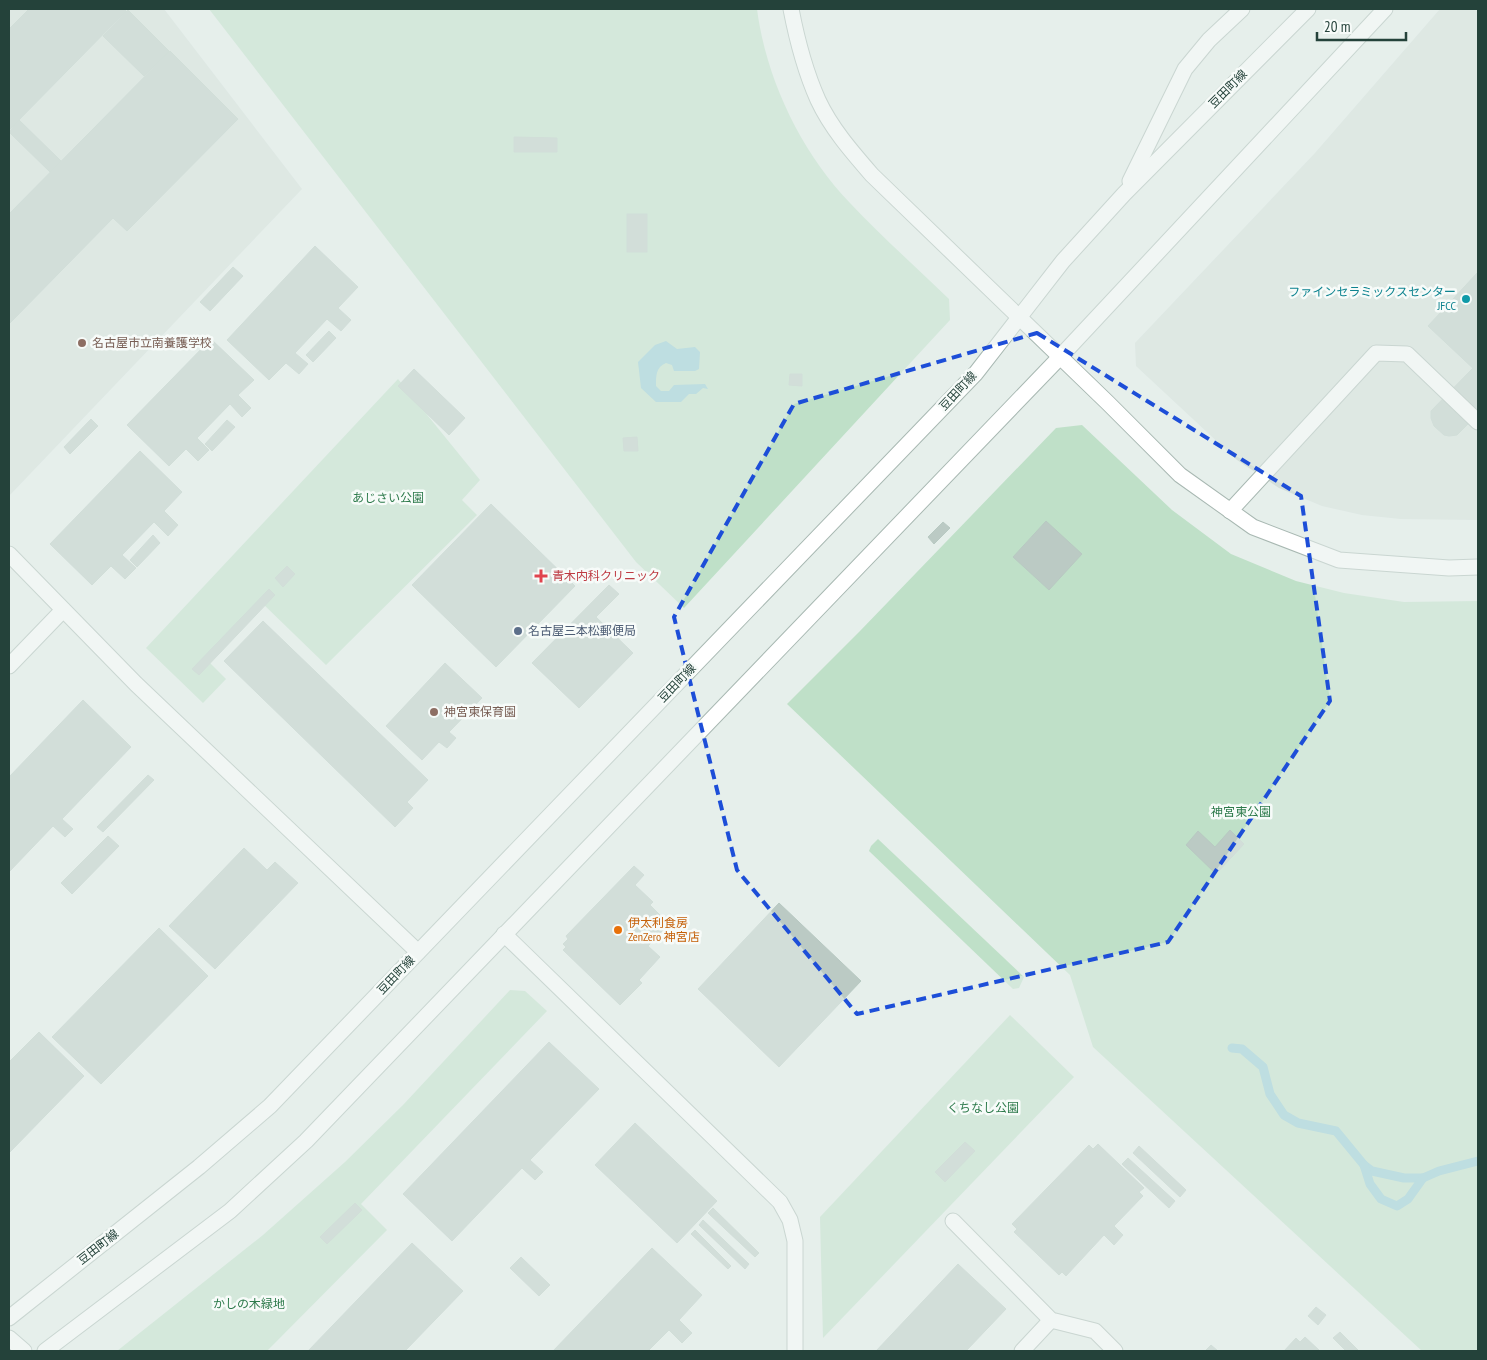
<svg xmlns="http://www.w3.org/2000/svg" width="1487" height="1360" viewBox="0 0 1487 1360" font-family="'PT Sans Narrow','Noto Sans JP',sans-serif">
	<style>
		.built { fill: #d4dfda }
		.green { fill: #bfe0c8 }
		.water { fill: #8ec9d4 }
		.lines { fill: none; stroke-linecap: round; stroke-linejoin: round }
		.stream { stroke: #8ec9d4; stroke-width: 9 }
		.building { fill: #bbcac4; stroke: #b8c9c2 }
		.minor-casing { stroke: #a8b8b2; stroke-width: 17 }
		.minor { stroke: #fff; stroke-width: 15 }
		.marked { fill: none; stroke: #1d4ed8; stroke-width: 4; stroke-dasharray: 10 6; stroke-linejoin: round }
		.culture-dot { fill: #0f9aa8; stroke: #f7fbf9; stroke-width: 2 }
		.education-dot { fill: #8d6e63; stroke: #f7fbf9; stroke-width: 2 }
		.health-dot { fill: #e0444e; stroke: #f7fbf9; stroke-width: 2 }
		.service-dot { fill: #5c6f8a; stroke: #f7fbf9; stroke-width: 2 }
		.food-dot { fill: #e8710a; stroke: #f7fbf9; stroke-width: 2 }
		.labels { text-anchor: middle; stroke-width: 5; stroke-linejoin: round; paint-order: stroke }
		.street-label { font-size: 12px; fill: #24423a; stroke: #f7fbf9 }
		.culture-label { font-size: 12px; fill: #0d838f; stroke: #f7fbf9; text-anchor: end }
		.education-label { font-size: 12px; fill: #785e54; stroke: #f7fbf9; text-anchor: start }
		.park-label { font-size: 12px; fill: #2d7a4b; stroke: #f7fbf9 }
		.health-label { font-size: 12px; fill: #be3a42; stroke: #f7fbf9; text-anchor: start }
		.service-label { font-size: 12px; fill: #4e5e75; stroke: #f7fbf9; text-anchor: start }
		.food-label { font-size: 12px; fill: #c56008; stroke: #f7fbf9; text-anchor: start }
	</style>
	<rect width="100%" height="100%" fill="#e6efeb"/>
	<g class="built">
		<path d="M 9,9 L 164,9 L 302,189 L 9,496 Z"/>
		<path d="M 1440,9 L 1478,9 L 1478,520 L 1401,519 L 1362,515 L 1322,506 L 1279,488 L 1237,460 L 1136,366 L 1135,343 L 1315,153 Z"/>
	</g>
	<g class="green">
		<path d="M 209,9 L 757,9 C 766,79 801,152 850,203 C 881,236 916,267 949,299 L 950,320 L 684,608 L 636,562 Z"/>
		<path d="M 398,379 L 480,480 L 462,500 L 477,515 L 326,665 L 261,602 L 206,659 L 226,679 L 203,703 L 146,648 Z"/>
		<path d="M 1082,425 L 1172,510 L 1231,554 L 1296,581 L 1344,593 L 1404,602 L 1478,601 L 1478,1351 L 1422,1351 L 1093,1047 L 1070,975 L 787,704 L 860,631 L 1056,428 Z"/>
		<path d="M 878,839 L 1024,977 L 1019,988 L 1013,989 L 869,851 L 871,846 Z"/>
		<path d="M 510,990 L 525,991 L 547,1011 L 361,1204 L 387,1230 L 267,1351 L 117,1351 L 263,1235 L 345,1162 L 403,1105 Z"/>
		<path d="M 1010,1015 L 1074,1077 L 823,1338 L 820,1217 Z"/>
	</g>
	<path class="water" d="M 666,341 L 677,349 L 695,347 L 700,352 L 699,369 L 695,371 L 674,371 L 672,365 L 666,363 C 656,367 656,375 656,386 L 661,391 L 669,391 L 674,385 L 705,384 L 708,389 L 703,388 L 696,394 L 689,394 L 681,402 L 656,402 L 641,388 L 638,362 L 655,345 Z"/>
	<g class="lines">
		<g class="stream">
			<path d="M 1232,1048 L 1242,1049 L 1263,1067 L 1270,1094 L 1284,1115 L 1298,1123 L 1336,1131 L 1364,1165 L 1372,1171 L 1404,1178 L 1423,1178 L 1439,1171 L 1478,1161"/>
			<path d="M 1364,1165 L 1370,1184 L 1381,1199 L 1397,1206 L 1408,1199 L 1423,1178"/>
		</g>
	</g>
	<g class="building">
		<path d="M 29,9 L 123,9 L 126,11 L 9,130 L 9,29 Z"/>
		<path d="M 128,10 L 169,51 L 144,76 L 103,36 Z"/>
		<path d="M 170,51 L 238,119 L 127,231 L 113,218 L 9,324 L 9,214 Z"/>
		<path d="M 19,120 L 61,161 L 50,172 L 9,132 Z"/>
		<path d="M 514,137 L 557,138 L 557,152 L 514,152 Z"/>
		<rect x="627" y="214" width="20" height="38"/>
		<path d="M 315,246 L 358,287 L 338,308 L 351,320 L 341,331 L 327,319 L 295,353 L 308,364 L 299,374 L 286,363 L 269,380 L 227,340 Z"/>
		<path d="M 233,267 L 243,276 L 210,311 L 200,302 Z"/>
		<path d="M 1478,272 L 1478,373 L 1428,326 Z"/>
		<path d="M 329,331 L 336,338 L 313,362 L 306,355 Z"/>
		<path d="M 211,339 L 254,380 L 238,395 L 251,408 L 242,417 L 230,404 L 197,438 L 209,450 L 198,461 L 186,449 L 169,466 L 127,425 Z"/>
		<path d="M 1473,368 L 1478,373 L 1478,414 L 1457,435 L 1449,436 L 1444,435 L 1434,426 L 1431,418 L 1431,411 Z"/>
		<path d="M 414,369 L 465,418 L 449,435 L 398,386 Z"/>
		<path d="M 790,374 L 802,374 L 802,386 L 789,385 Z"/>
		<path d="M 91,419 L 98,426 L 70,454 L 64,447 Z"/>
		<path d="M 227,420 L 235,427 L 212,451 L 205,444 Z"/>
		<path d="M 637,437 L 638,451 L 624,451 L 623,438 Z"/>
		<path d="M 140,451 L 182,492 L 164,511 L 178,525 L 168,536 L 154,522 L 122,555 L 136,568 L 125,579 L 111,566 L 92,585 L 50,544 Z"/>
		<path d="M 491,504 L 575,586 L 496,667 L 412,585 Z"/>
		<path d="M 1046,521 L 1082,554 L 1049,590 L 1013,557 Z"/>
		<path d="M 943,522 L 950,528 L 934,544 L 928,537 Z"/>
		<path d="M 153,535 L 160,543 L 137,567 L 130,560 Z"/>
		<path d="M 287,566 L 295,574 L 283,587 L 275,578 Z"/>
		<path d="M 609,585 L 619,594 L 596,617 L 633,653 L 579,708 L 532,663 Z"/>
		<path d="M 269,589 L 275,595 L 199,675 L 192,669 Z"/>
		<path d="M 263,621 L 428,780 L 407,802 L 413,808 L 395,827 L 224,661 Z"/>
		<path d="M 445,663 L 482,698 L 449,732 L 456,738 L 447,748 L 439,742 L 422,760 L 386,726 Z"/>
		<path d="M 83,700 L 131,747 L 62,819 L 73,829 L 65,837 L 53,826 L 9,872 L 9,777 Z"/>
		<path d="M 148,775 L 154,780 L 103,832 L 97,827 Z"/>
		<path d="M 1230,830 L 1244,844 L 1216,874 L 1186,845 L 1198,831 L 1215,847 Z"/>
		<path d="M 108,836 L 119,846 L 72,894 L 61,883 Z"/>
		<path d="M 244,848 L 267,870 L 275,862 L 298,883 L 215,969 L 169,926 Z"/>
		<path d="M 634,866 L 644,875 L 635,885 L 653,902 L 650,905 L 669,924 L 648,946 L 660,957 L 639,980 L 642,983 L 620,1005 L 563,950 L 566,947 L 563,944 L 568,939 L 566,936 Z"/>
		<path d="M 779,903 L 861,981 L 779,1067 L 698,989 Z"/>
		<path d="M 159,928 L 208,976 L 101,1084 L 52,1037 Z"/>
		<path d="M 39,1032 L 84,1076 L 9,1153 L 9,1062 Z"/>
		<path d="M 549,1042 L 599,1089 L 530,1160 L 543,1172 L 535,1180 L 522,1168 L 452,1241 L 403,1194 Z"/>
		<path d="M 635,1123 L 717,1201 L 677,1243 L 595,1165 Z"/>
		<path d="M 965,1142 L 975,1151 L 945,1182 L 935,1172 Z"/>
		<path d="M 1098,1144 L 1144,1188 L 1139,1192 L 1143,1196 L 1114,1226 L 1123,1235 L 1114,1245 L 1104,1235 L 1066,1276 L 1062,1272 L 1059,1275 L 1014,1232 L 1017,1229 L 1012,1224 L 1089,1145 L 1093,1149 Z"/>
		<path d="M 1139,1146 L 1186,1190 L 1180,1197 L 1133,1153 Z"/>
		<path d="M 1128,1158 L 1175,1201 L 1169,1208 L 1122,1164 Z"/>
		<path d="M 355,1203 L 362,1210 L 327,1244 L 320,1237 Z"/>
		<path d="M 713,1208 L 759,1253 L 755,1257 L 708,1213 Z"/>
		<path d="M 703,1220 L 749,1264 L 745,1269 L 699,1225 Z"/>
		<path d="M 695,1230 L 731,1266 L 728,1269 L 691,1234 Z"/>
		<path d="M 412,1243 L 463,1291 L 405,1351 L 308,1351 Z"/>
		<path d="M 652,1248 L 702,1295 L 679,1320 L 692,1333 L 682,1343 L 669,1330 L 648,1351 L 553,1351 Z"/>
		<path d="M 521,1257 L 550,1285 L 539,1296 L 510,1268 Z"/>
		<path d="M 958,1264 L 1006,1309 L 966,1351 L 876,1351 Z"/>
		<path d="M 1316,1307 L 1326,1315 L 1318,1325 L 1308,1316 Z"/>
		<path d="M 1340,1332 L 1359,1351 L 1346,1351 L 1333,1338 Z"/>
		<path d="M 1305,1337 L 1320,1351 L 1284,1351 L 1296,1338 L 1300,1342 Z"/>
		<path d="M 1211,1345 L 1218,1351 L 1205,1351 Z"/>
	</g>
	<g class="lines">
		<g class="minor-casing">
			<g id="minor">
				<path d="M 791,9 C 797,40 805,71 818,100 C 831,128 852,152 872,175 L 1108,403 L 1180,475 L 1253,527 L 1339,560 L 1449,568 L 1478,567"/>
				<path d="M 1130,181 L 1185,69 L 1209,40 L 1242,9"/>
				<path d="M 1230,511 L 1376,353 L 1407,354 L 1478,422"/>
				<path d="M 9,554 L 136,684 L 418,952"/>
				<path d="M 9,666 L 63,610"/>
				<path d="M 504,934 L 780,1202 L 790,1220 L 795,1241 L 795,1351"/>
				<path d="M 953,1221 L 1051,1320 L 1095,1331 L 1115,1351"/>
				<path d="M 9,1318 L 199,1167 L 270,1106 L 976,373 L 1063,261 L 1124,194 L 1308,9"/>
				<path d="M 9,1338 L 24,1351"/>
				<path d="M 45,1351 L 230,1211 L 306,1141 L 1060,357 L 1385,9"/>
				<path d="M 1022,1351 L 1051,1320"/>
			</g>
		</g>
		<use href="#minor" class="minor"/>
	</g>
	<path d="M0 0H1487V1360H0ZM 1037,333 L 1301,496 L 1330,701 L 1168,942 L 857,1014 L 737,870 L 674,617 L 794,404 Z" fill="#e6efeb" fill-opacity=".55" fill-rule="evenodd"/>
	<path class="marked" d="M 1037,333 L 1301,496 L 1330,701 L 1168,942 L 857,1014 L 737,870 L 674,617 L 794,404 Z"/>
	<circle class="culture-dot" cx="1466" cy="299" r="5"/>
	<g class="education-dot">
		<circle cx="82" cy="343" r="5"/>
		<circle cx="434" cy="712" r="5"/>
	</g>
	<path class="health-dot" d="M538.5 568.5h5v5h5v5h-5v5h-5v-5h-5v-5h5z"/>
	<circle class="service-dot" cx="518" cy="631" r="5"/>
	<circle class="food-dot" cx="618" cy="930" r="5"/>
	<g class="labels">
		<g class="street-label">
			<text transform="translate(1228 89) rotate(-45)" y="4">豆田町線</text>
			<text transform="translate(958 391) rotate(-47)" y="4">豆田町線</text>
			<text transform="translate(677 683) rotate(-46)" y="4">豆田町線</text>
			<text transform="translate(396 975) rotate(-46)" y="4">豆田町線</text>
			<text transform="translate(98 1247) rotate(-38)" y="4">豆田町線</text>
		</g>
		<g class="culture-label">
			<text x="1456" y="296">ファインセラミックスセンター<tspan x="1456" dy="14">JFCC</tspan></text>
		</g>
		<g class="education-label">
			<text x="92" y="347">名古屋市立南養護学校</text>
			<text x="444" y="716">神宮東保育園</text>
		</g>
		<g class="park-label">
			<text x="388" y="502">あじさい公園</text>
			<text x="1241" y="816">神宮東公園</text>
			<text x="983" y="1112">くちなし公園</text>
			<text x="249" y="1308">かしの木緑地</text>
		</g>
		<g class="health-label">
			<text x="552" y="580">青木内科クリニック</text>
		</g>
		<g class="service-label">
			<text x="528" y="635">名古屋三本松郵便局</text>
		</g>
		<g class="food-label">
			<text x="628" y="927">伊太利食房<tspan x="628" dy="14">ZenZero 神宮店</tspan></text>
		</g>
	</g>
	<rect width="1487" height="1360" fill="none" stroke="#24423a" stroke-width="20"/>
	<path d="M1317 32v8h89v-8" fill="none" stroke="#24423a" stroke-width="2.5"/>
	<text x="1324" y="32" font-size="15" fill="#24423a" stroke="#f7fbf9" stroke-width="4" paint-order="stroke">20 m</text>
</svg>
